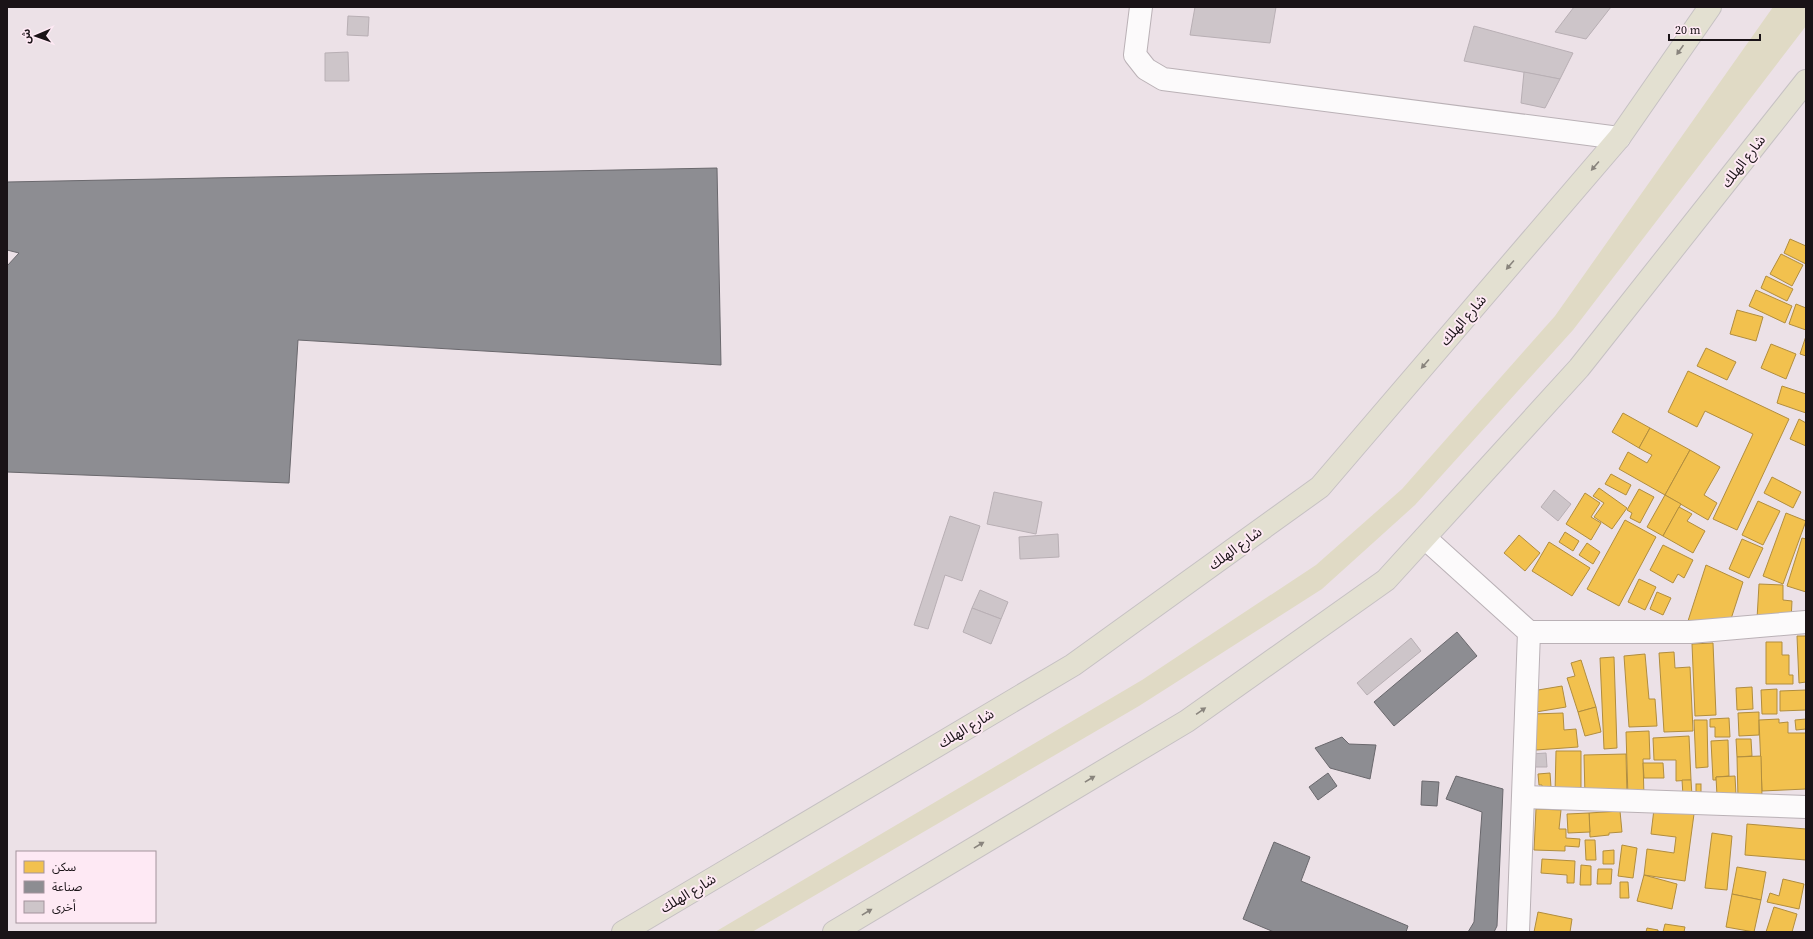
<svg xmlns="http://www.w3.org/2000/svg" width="1813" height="939" viewBox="0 0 1813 939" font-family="'Source Serif 4','Noto Sans Arabic',serif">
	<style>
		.green { fill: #e0dac5 }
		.homes { fill: #f2c14e; stroke: #b18d3e }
		.industry { fill: #8d8d92; stroke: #6a686d }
		.building { fill: #cdc5c9; stroke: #b8afb4 }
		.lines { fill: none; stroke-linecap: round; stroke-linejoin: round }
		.minor-casing { stroke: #bab1b6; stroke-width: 24 }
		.highway-casing { stroke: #c6c1c3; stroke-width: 24 }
		.minor { stroke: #fcfafb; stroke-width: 22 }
		.highway { stroke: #e3e0d1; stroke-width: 22 }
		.oneway { fill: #89847d }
		.labels { text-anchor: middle; stroke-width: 4; stroke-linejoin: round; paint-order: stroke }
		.street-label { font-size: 14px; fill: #1a1317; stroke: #fee9f4 }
	</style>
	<rect width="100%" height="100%" fill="#ece1e7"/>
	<path class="green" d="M 1773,7 L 1806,7 L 1806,26 L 1573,330 L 1415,505 L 1322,589 L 1139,706 L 752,932 L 715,932 L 1142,680 L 1316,565 L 1402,489 L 1555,316 Z"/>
	<g class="homes">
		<path d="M 1790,239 L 1806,246 L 1806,264 L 1784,253 Z"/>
		<path d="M 1781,254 L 1803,265 L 1792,286 L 1770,274 Z"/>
		<path d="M 1766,276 L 1793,289 L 1787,301 L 1761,288 Z"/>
		<path d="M 1756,290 L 1792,306 L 1785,323 L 1749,306 Z"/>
		<path d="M 1796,304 L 1806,308 L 1806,330 L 1789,324 Z"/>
		<path d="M 1737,310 L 1763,317 L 1756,341 L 1730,334 Z"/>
		<path d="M 1806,336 L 1806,356 L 1800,354 Z"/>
		<path d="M 1771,344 L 1796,354 L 1786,379 L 1761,368 Z"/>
		<path d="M 1706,348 L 1736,362 L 1727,380 L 1697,366 Z"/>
		<path d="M 1688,371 L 1789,419 L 1737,530 L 1713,519 L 1753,434 L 1705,411 L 1697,427 L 1668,412 Z"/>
		<path d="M 1782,386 L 1806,394 L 1806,413 L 1777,403 Z"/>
		<path d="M 1623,413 L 1650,428 L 1639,448 L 1612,432 Z"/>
		<path d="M 1799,419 L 1806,423 L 1806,446 L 1790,439 Z"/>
		<path d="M 1650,428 L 1690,450 L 1665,495 L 1619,469 L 1628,452 L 1647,463 L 1652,455 L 1639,448 Z"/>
		<path d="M 1690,450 L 1720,467 L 1704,495 L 1717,503 L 1708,520 L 1665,495 Z"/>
		<path d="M 1611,474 L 1631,485 L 1626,495 L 1605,484 Z"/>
		<path d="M 1772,477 L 1801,492 L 1793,508 L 1764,493 Z"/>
		<path d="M 1599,488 L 1627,508 L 1612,529 L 1594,517 L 1604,503 L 1593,496 Z"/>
		<path d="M 1639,489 L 1654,497 L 1640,523 L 1630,518 L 1632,513 L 1627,510 Z"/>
		<path d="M 1585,493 L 1600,503 L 1591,517 L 1601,523 L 1591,540 L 1566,524 Z"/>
		<path d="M 1665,495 L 1681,504 L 1663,536 L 1647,527 Z"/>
		<path d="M 1758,501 L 1780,511 L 1763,545 L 1742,535 Z"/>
		<path d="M 1679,507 L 1692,514 L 1687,521 L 1705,531 L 1693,553 L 1663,536 Z"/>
		<path d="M 1786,513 L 1806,521 L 1783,584 L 1763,576 Z"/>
		<path d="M 1625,520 L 1656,537 L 1619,606 L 1587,589 Z"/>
		<path d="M 1565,532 L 1579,541 L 1573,551 L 1559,542 Z"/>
		<path d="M 1519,535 L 1540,553 L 1525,571 L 1504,553 Z"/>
		<path d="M 1802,538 L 1806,539 L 1806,592 L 1787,586 Z"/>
		<path d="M 1742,539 L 1763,548 L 1749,578 L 1729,569 Z"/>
		<path d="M 1549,542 L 1590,568 L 1572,596 L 1532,571 Z"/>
		<path d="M 1587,543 L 1600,552 L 1593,564 L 1579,555 Z"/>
		<path d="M 1663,545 L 1693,560 L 1684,578 L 1678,574 L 1673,583 L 1650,570 Z"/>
		<path d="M 1706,565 L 1743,582 L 1730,622 L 1688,621 Z"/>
		<path d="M 1639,579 L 1656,587 L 1645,610 L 1628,602 Z"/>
		<path d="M 1759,584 L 1783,585 L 1783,600 L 1792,601 L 1791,621 L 1757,619 Z"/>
		<path d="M 1657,592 L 1671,598 L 1663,615 L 1650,609 Z"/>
		<path d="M 1797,636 L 1806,636 L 1806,682 L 1799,683 Z"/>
		<path d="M 1766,642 L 1782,642 L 1782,655 L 1789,655 L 1789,675 L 1793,675 L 1793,684 L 1766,684 Z"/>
		<path d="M 1713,643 L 1716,715 L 1695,716 L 1692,644 Z"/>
		<path d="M 1674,652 L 1675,668 L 1690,667 L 1693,731 L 1664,732 L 1659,653 Z"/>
		<path d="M 1645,654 L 1649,699 L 1655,699 L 1657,726 L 1629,727 L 1624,656 Z"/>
		<path d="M 1614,657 L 1617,748 L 1604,749 L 1600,658 Z"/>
		<path d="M 1581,660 L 1596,707 L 1578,712 L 1567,678 L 1575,676 L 1571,663 Z"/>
		<path d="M 1562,686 L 1566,707 L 1536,712 L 1532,691 Z"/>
		<path d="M 1752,687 L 1753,709 L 1737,710 L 1736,688 Z"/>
		<path d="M 1777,689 L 1777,714 L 1762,714 L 1761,690 Z"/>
		<path d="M 1806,690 L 1806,710 L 1780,711 L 1780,691 Z"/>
		<path d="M 1596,707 L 1601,732 L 1585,736 L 1578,712 Z"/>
		<path d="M 1759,712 L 1759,735 L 1739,736 L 1738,713 Z"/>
		<path d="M 1563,713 L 1564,730 L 1576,729 L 1578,747 L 1536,750 L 1533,714 Z"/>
		<path d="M 1729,718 L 1730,737 L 1715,737 L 1715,727 L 1710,727 L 1710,719 Z"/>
		<path d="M 1779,719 L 1779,723 L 1788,722 L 1788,733 L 1806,733 L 1806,789 L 1762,791 L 1759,720 Z"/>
		<path d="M 1806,719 L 1806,729 L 1796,730 L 1795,720 Z"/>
		<path d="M 1694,720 L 1707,720 L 1708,767 L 1696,768 Z"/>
		<path d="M 1649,731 L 1650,759 L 1643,759 L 1644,798 L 1628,798 L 1626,732 Z"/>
		<path d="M 1689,736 L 1691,780 L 1676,781 L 1676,760 L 1654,760 L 1653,738 Z"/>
		<path d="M 1736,739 L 1751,739 L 1752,756 L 1737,757 Z"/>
		<path d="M 1728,740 L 1729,776 L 1716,777 L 1716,780 L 1713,780 L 1711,741 Z"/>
		<path d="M 1556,751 L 1581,751 L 1581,795 L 1555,794 Z"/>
		<path d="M 1626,754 L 1627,795 L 1585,796 L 1584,755 Z"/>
		<path d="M 1761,756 L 1762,798 L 1738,798 L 1737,757 Z"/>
		<path d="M 1643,763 L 1663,763 L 1664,778 L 1644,778 Z"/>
		<path d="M 1550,773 L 1551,787 L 1542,788 L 1542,785 L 1539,785 L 1538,774 Z"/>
		<path d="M 1735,776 L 1736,795 L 1717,796 L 1716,777 Z"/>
		<path d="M 1682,780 L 1691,780 L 1692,796 L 1683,796 Z"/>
		<rect x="1696" y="784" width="5" height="12"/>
		<path d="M 1536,809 L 1561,810 L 1559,829 L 1566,829 L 1566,838 L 1580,839 L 1579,847 L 1565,846 L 1565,851 L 1534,850 Z"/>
		<path d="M 1654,809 L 1694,814 L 1685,881 L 1644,875 L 1647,849 L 1674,853 L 1676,837 L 1651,834 Z"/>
		<path d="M 1620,811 L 1622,832 L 1609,833 L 1609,835 L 1590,837 L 1589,813 Z"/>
		<path d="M 1589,813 L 1590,832 L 1568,833 L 1567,814 Z"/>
		<path d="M 1747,824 L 1806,829 L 1806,860 L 1745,855 Z"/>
		<path d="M 1712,833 L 1732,836 L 1727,890 L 1705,888 Z"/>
		<path d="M 1585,840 L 1595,840 L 1596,860 L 1586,860 Z"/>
		<path d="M 1622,845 L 1637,848 L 1633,878 L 1618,876 Z"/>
		<path d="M 1614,850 L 1614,864 L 1603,864 L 1603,851 Z"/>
		<path d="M 1542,859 L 1575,861 L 1574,883 L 1567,883 L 1567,875 L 1541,873 Z"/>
		<path d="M 1581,865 L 1591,866 L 1591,885 L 1580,885 Z"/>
		<path d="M 1737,867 L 1766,872 L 1761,900 L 1732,894 Z"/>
		<path d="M 1598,869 L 1612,869 L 1611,884 L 1597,884 Z"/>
		<path d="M 1644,875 L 1677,884 L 1672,909 L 1637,901 Z"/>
		<path d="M 1783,879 L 1804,884 L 1799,909 L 1767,902 L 1770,893 L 1779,896 Z"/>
		<path d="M 1620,882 L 1628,882 L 1629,898 L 1620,898 Z"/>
		<path d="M 1732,894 L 1761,900 L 1754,932 L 1726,927 Z"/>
		<path d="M 1774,907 L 1797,914 L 1792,932 L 1766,932 Z"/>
		<path d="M 1538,912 L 1572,919 L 1570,932 L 1534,932 Z"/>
		<path d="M 1665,924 L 1685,927 L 1684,932 L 1663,932 Z"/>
		<path d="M 1647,928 L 1658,930 L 1658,932 L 1646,932 Z"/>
	</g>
	<g class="industry">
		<path d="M 717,168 L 721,365 L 298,340 L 289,483 L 7,472 L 7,266 L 19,253 L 7,250 L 7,182 Z"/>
		<path d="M 1457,632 L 1477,656 L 1394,726 L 1374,702 Z"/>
		<path d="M 1342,737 L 1349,744 L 1376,745 L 1370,779 L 1330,768 L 1315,748 Z"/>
		<path d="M 1328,773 L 1337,786 L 1318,800 L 1309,787 Z"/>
		<path d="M 1456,776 L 1503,789 L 1497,926 L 1494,932 L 1468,932 L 1474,922 L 1482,812 L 1446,799 Z"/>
		<path d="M 1422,781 L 1439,782 L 1437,806 L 1421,805 Z"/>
		<path d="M 1274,842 L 1310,857 L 1301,881 L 1408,926 L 1406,932 L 1274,932 L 1243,919 Z"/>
	</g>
	<g class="building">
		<path d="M 1195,7 L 1276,7 L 1270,43 L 1190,35 Z"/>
		<path d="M 1574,7 L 1611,7 L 1586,39 L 1555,32 Z"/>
		<path d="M 348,16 L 369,17 L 368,36 L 347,35 Z"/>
		<path d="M 1474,26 L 1573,53 L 1560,79 L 1464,61 Z"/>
		<path d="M 348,52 L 349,81 L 325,81 L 325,53 Z"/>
		<path d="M 1524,72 L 1560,79 L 1545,108 L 1521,103 Z"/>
		<path d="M 1554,490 L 1571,504 L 1558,521 L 1541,507 Z"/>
		<path d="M 994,492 L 1042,502 L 1036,534 L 987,524 Z"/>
		<path d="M 950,516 L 980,526 L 962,581 L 945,575 L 928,629 L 914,625 Z"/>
		<path d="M 1058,534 L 1059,557 L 1020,559 L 1019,537 Z"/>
		<path d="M 980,590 L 1008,602 L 1001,619 L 972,608 Z"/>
		<path d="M 972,608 L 1001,619 L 991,644 L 963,632 Z"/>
		<path d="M 1411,638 L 1421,651 L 1367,695 L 1357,683 Z"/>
		<path d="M 1546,753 L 1547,767 L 1532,767 L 1531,754 Z"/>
	</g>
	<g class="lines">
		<g class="minor-casing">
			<g id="minor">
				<path d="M 1141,7 L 1135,55 L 1146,69 L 1163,79 L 1619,138"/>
				<path d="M 1425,538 L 1529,632 L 1518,932"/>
				<path d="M 1529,632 L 1690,632 L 1806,622"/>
				<path d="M 1524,797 L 1806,807"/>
			</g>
		</g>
		<g class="highway-casing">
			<g id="highway">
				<path d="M 623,932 L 1073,665 L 1320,487 L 1619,138 L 1710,7"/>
				<path d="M 834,932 L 1187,721 L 1386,580 L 1579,368 L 1806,81"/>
			</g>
		</g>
		<use href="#minor" class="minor"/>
		<use href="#highway" class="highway"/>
	</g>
	<defs><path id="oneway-solid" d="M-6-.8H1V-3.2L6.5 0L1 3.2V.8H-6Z"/></defs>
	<g class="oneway">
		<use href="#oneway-solid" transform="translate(1680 50) rotate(125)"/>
		<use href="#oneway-solid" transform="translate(1595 166) rotate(131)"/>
		<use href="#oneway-solid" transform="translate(1510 265) rotate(131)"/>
		<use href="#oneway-solid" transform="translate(1425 364) rotate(131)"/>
		<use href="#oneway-solid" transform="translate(1201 711) rotate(-35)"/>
		<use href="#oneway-solid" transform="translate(1090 779) rotate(-31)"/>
		<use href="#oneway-solid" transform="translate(979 845) rotate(-31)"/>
		<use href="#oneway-solid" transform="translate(867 912) rotate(-31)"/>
	</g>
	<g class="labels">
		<g class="street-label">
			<text transform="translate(1743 161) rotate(-52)" y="5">شارع الهلك</text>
			<text transform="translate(1463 320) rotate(-49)" y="5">شارع الهلك</text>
			<text transform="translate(1235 548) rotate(-36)" y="5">شارع الهلك</text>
			<text transform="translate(966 728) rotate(-31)" y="5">شارع الهلك</text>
			<text transform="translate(688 893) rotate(-31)" y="5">شارع الهلك</text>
		</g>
	</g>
	<rect width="1813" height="939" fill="none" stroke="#1a1317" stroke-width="16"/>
	<rect x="16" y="851" width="140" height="72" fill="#fee9f4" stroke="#a3939c"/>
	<rect x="24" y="861" width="20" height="12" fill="#f2c14e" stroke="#a3939c"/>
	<text x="52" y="871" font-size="12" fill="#1a1317">سكن</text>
	<rect x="24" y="881" width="20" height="12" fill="#8d8d92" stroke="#a3939c"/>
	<text x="52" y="891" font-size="12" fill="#1a1317">صناعة</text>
	<rect x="24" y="901" width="20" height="12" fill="#cdc5c9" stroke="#a3939c"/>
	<text x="52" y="911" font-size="12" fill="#1a1317">أخرى</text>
	<g transform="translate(36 36) rotate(268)" stroke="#fee9f4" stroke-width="3" paint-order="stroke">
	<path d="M0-3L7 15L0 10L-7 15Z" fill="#1a1317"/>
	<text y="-6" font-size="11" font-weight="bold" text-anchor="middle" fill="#1a1317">ش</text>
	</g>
	<path d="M1669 34v6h91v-6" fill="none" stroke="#1a1317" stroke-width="2"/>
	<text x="1675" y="34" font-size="12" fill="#1a1317" stroke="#fee9f4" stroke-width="3" paint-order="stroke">20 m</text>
</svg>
